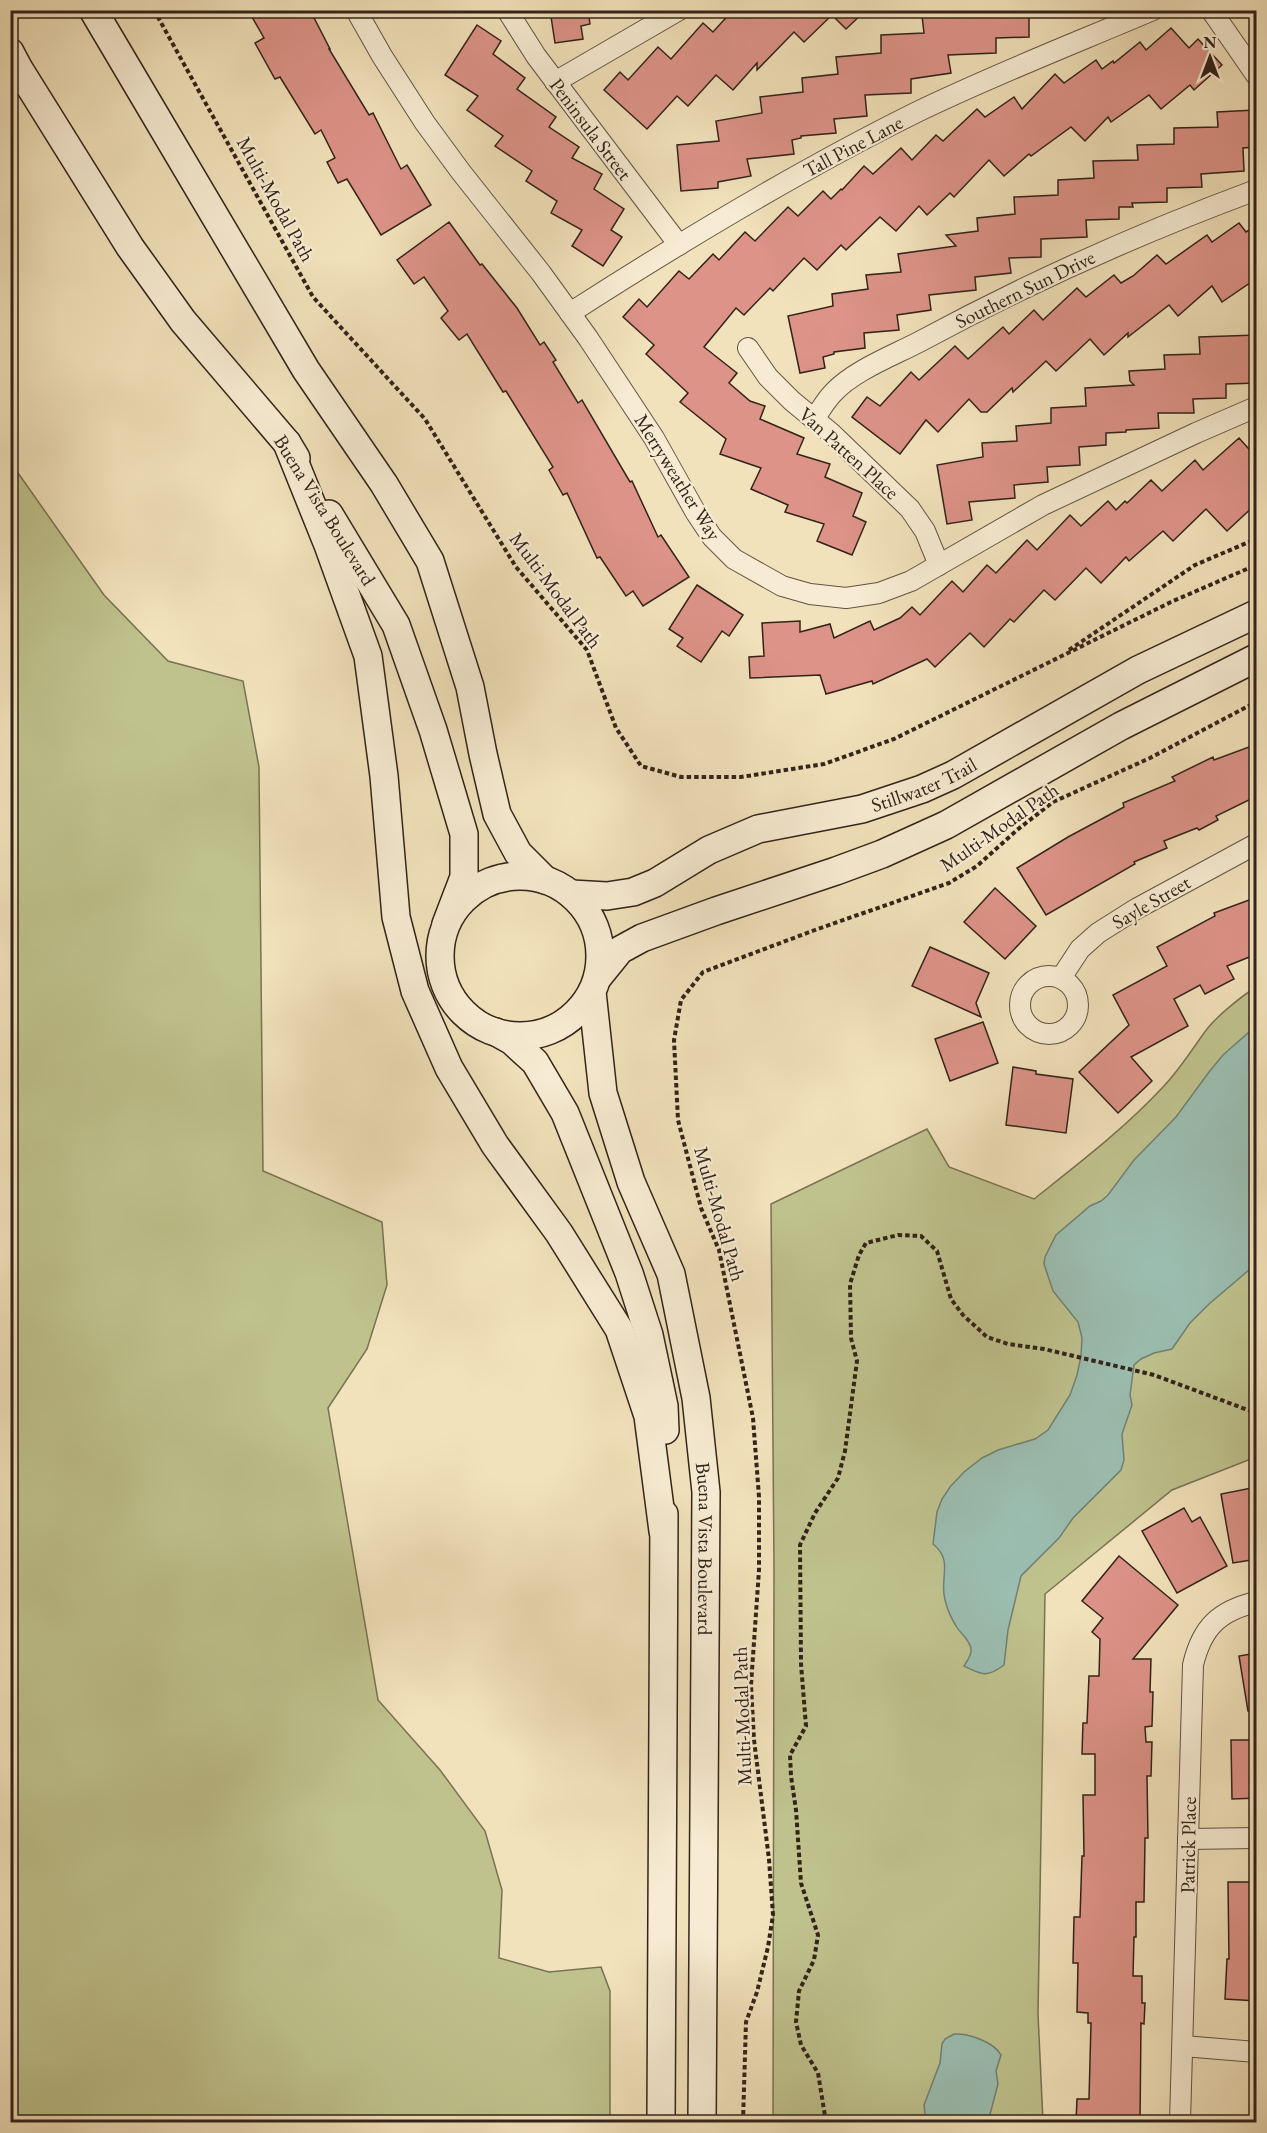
<svg xmlns="http://www.w3.org/2000/svg" width="1267" height="2133" viewBox="0 0 1267 2133" font-family="'EB Garamond',serif">
	<style>
		.green { fill: #bfc28d; stroke: #787254; stroke-width: 1.5 }
		.water { fill: #9bbeb1; stroke: #718075; stroke-width: 1.5 }
		.building { fill: #dd9388; stroke: #32231a; stroke-width: 1.5 }
		.lines { fill: none; stroke-linecap: round; stroke-linejoin: round }
		.minor-casing { stroke: #625342; stroke-width: 22 }
		.secondary-casing { stroke: #32231a; stroke-width: 30 }
		.path { stroke: #32231a; stroke-width: 4; stroke-dasharray: 4.5 3; stroke-linecap: butt }
		.minor { stroke: #f7ecd3; stroke-width: 20 }
		.secondary { stroke: #f7ecd3; stroke-width: 27 }
		.labels { text-anchor: middle; stroke-width: 4.5; stroke-linejoin: round; paint-order: stroke }
		.street-label { font-size: 20px; fill: #32231a; stroke: #f7ecd3 }
	</style>
	<rect width="100%" height="100%" fill="#f2e2bb"/>
	<filter id="stains"><feTurbulence type="fractalNoise" baseFrequency=".00333" numOctaves="4"/><feColorMatrix values="0 0 0 0 .2 0 0 0 0 .09 0 0 0 0 .02 0 0 0 .5 -.17"/></filter>
	<radialGradient id="worn" r=".72"><stop offset=".6" stop-color="#630" stop-opacity="0"/><stop offset="1" stop-color="#630" stop-opacity=".3"/></radialGradient>
	<g class="green">
		<path d="M 11,463 L 104,595 L 168,661 L 243,681 L 259,767 L 263,1171 L 382,1222 L 387,1285 L 367,1349 L 328,1408 L 378,1700 L 440,1770 L 485,1831 L 502,1890 L 499,1958 L 549,1972 L 601,1967 L 610,1991 L 610,2122 L 11,2122 Z"/>
		<path d="M 1256,987 L 1256,1457 L 1172,1490 L 1045,1594 L 1038,2014 L 1043,2122 L 773,2122 L 774,1567 L 771,1204 L 927,1129 L 949,1167 L 1034,1199 C 1078,1164 1124,1129 1163,1087 C 1181,1068 1192,1049 1207,1029 C 1218,1015 1242,996 1256,987 Z"/>
	</g>
	<g class="water">
		<path d="M 1256,1026 L 1256,1264 L 1209,1304 L 1190,1323 L 1172,1349 L 1154,1353 L 1141,1359 L 1134,1365 L 1130,1395 L 1132,1405 L 1122,1434 L 1124,1460 L 1121,1470 L 1073,1518 L 1059,1538 L 1021,1576 L 1008,1630 L 1004,1665 C 987,1678 982,1675 964,1666 C 967,1661 972,1655 971,1649 C 970,1640 960,1633 956,1626 C 951,1618 947,1608 945,1600 C 939,1578 954,1561 933,1544 L 937,1512 L 942,1499 L 950,1487 L 964,1472 L 982,1458 L 998,1450 L 1035,1439 L 1048,1430 L 1070,1395 L 1077,1375 L 1081,1356 L 1082,1338 L 1078,1322 L 1053,1291 L 1044,1264 L 1045,1257 L 1056,1235 L 1090,1206 L 1101,1201 L 1108,1195 L 1134,1160 L 1176,1117 L 1209,1072 L 1223,1055 Z"/>
		<path d="M 954,2034 C 968,2033 994,2042 1001,2055 L 996,2071 L 998,2084 L 988,2122 L 926,2122 L 924,2105 L 940,2063 L 942,2044 L 945,2039 Z"/>
	</g>
	<g class="building">
		<path d="M 248,10 L 310,10 L 330,49 L 329,49 L 369,115 L 373,113 L 401,169 L 407,165 L 431,205 L 381,235 L 347,179 L 338,183 L 327,162 L 335,158 L 321,130 L 315,134 L 280,77 L 275,79 L 255,43 L 264,38 Z"/>
		<path d="M 550,10 L 588,10 L 590,24 L 581,26 L 583,39 L 555,43 Z"/>
		<path d="M 733,10 L 866,10 L 846,29 L 832,15 L 804,42 L 794,32 L 757,70 L 757,63 L 733,90 L 716,75 L 688,106 L 677,96 L 647,129 L 604,90 L 620,72 L 628,80 L 658,47 L 671,59 L 703,23 L 713,32 Z"/>
		<path d="M 974,10 L 1029,10 L 1029,37 L 996,38 L 996,53 L 948,55 L 951,73 L 911,79 L 911,93 L 865,95 L 867,116 L 834,119 L 836,133 L 801,136 L 801,138 L 792,140 L 794,154 L 747,159 L 751,176 L 718,182 L 718,188 L 681,191 L 677,145 L 719,141 L 716,121 L 762,113 L 760,97 L 803,92 L 802,78 L 838,74 L 836,57 L 881,53 L 881,35 L 924,33 L 922,16 Z"/>
		<path d="M 477,25 L 501,41 L 493,54 L 525,78 L 517,89 L 556,117 L 549,127 L 579,147 L 572,158 L 602,174 L 594,189 L 624,209 L 611,230 L 622,237 L 603,266 L 572,246 L 582,230 L 551,213 L 557,201 L 526,181 L 532,171 L 495,146 L 503,136 L 467,110 L 478,96 L 445,75 Z"/>
		<path d="M 1171,28 L 1189,48 L 1198,39 L 1222,65 L 1194,90 L 1190,85 L 1161,109 L 1149,95 L 1111,122 L 1108,117 L 1085,141 L 1071,127 L 1031,156 L 1029,154 L 1004,176 L 989,160 L 954,197 L 950,193 L 927,215 L 919,206 L 896,231 L 880,217 L 846,250 L 841,245 L 817,270 L 804,258 L 773,291 L 770,288 L 744,315 L 736,308 L 704,347 L 737,373 L 729,383 L 750,401 L 765,406 L 760,419 L 804,438 L 797,454 L 830,464 L 825,477 L 862,493 L 853,516 L 866,522 L 852,555 L 817,541 L 824,524 L 785,512 L 788,505 L 751,489 L 761,468 L 720,454 L 726,439 L 680,402 L 688,393 L 646,354 L 654,345 L 623,317 L 639,299 L 647,307 L 679,271 L 689,279 L 713,254 L 719,260 L 745,232 L 755,241 L 788,207 L 798,216 L 823,191 L 831,199 L 841,189 L 842,190 L 864,166 L 873,174 L 901,148 L 912,160 L 936,135 L 943,141 L 977,109 L 985,117 L 1014,97 L 1022,109 L 1055,74 L 1064,83 L 1096,60 L 1102,69 L 1113,61 L 1114,63 L 1140,42 L 1146,50 Z"/>
		<path d="M 1255,110 L 1256,147 L 1243,148 L 1244,171 L 1201,174 L 1202,187 L 1167,188 L 1167,202 L 1132,203 L 1133,207 L 1119,207 L 1119,219 L 1086,220 L 1087,237 L 1041,239 L 1041,257 L 1009,258 L 1011,273 L 975,277 L 976,290 L 929,295 L 931,310 L 897,315 L 899,330 L 864,333 L 865,348 L 834,352 L 834,354 L 823,357 L 825,368 L 800,373 L 788,316 L 833,306 L 832,294 L 868,289 L 866,275 L 901,272 L 898,254 L 956,246 L 946,235 L 978,231 L 977,218 L 1015,214 L 1014,197 L 1058,195 L 1058,180 L 1094,178 L 1093,161 L 1138,160 L 1137,145 L 1174,144 L 1174,128 L 1218,127 L 1217,112 Z"/>
		<path d="M 449,222 L 480,265 L 482,264 L 517,308 L 540,345 L 544,342 L 556,360 L 553,362 L 578,403 L 582,400 L 630,482 L 632,481 L 658,537 L 661,535 L 689,577 L 643,606 L 633,591 L 626,596 L 600,557 L 597,558 L 567,493 L 563,495 L 549,470 L 553,467 L 506,391 L 503,392 L 467,334 L 459,340 L 441,318 L 448,311 L 424,277 L 414,284 L 397,260 Z"/>
		<path d="M 1239,223 L 1246,232 L 1257,225 L 1257,278 L 1222,302 L 1212,286 L 1178,316 L 1169,305 L 1128,337 L 1128,333 L 1104,355 L 1090,339 L 1056,371 L 1046,361 L 1013,392 L 1012,388 L 987,412 L 981,412 L 969,399 L 938,432 L 926,420 L 900,454 L 852,417 L 867,397 L 880,406 L 911,372 L 919,380 L 955,346 L 968,359 L 1003,327 L 1009,334 L 1034,310 L 1043,320 L 1077,288 L 1086,297 L 1114,275 L 1121,283 L 1133,276 L 1157,255 L 1166,264 L 1207,235 L 1212,242 Z"/>
		<path d="M 1257,335 L 1257,383 L 1226,384 L 1226,398 L 1193,399 L 1194,413 L 1158,413 L 1159,428 L 1126,430 L 1126,432 L 1106,433 L 1106,445 L 1079,447 L 1080,465 L 1047,467 L 1048,482 L 1014,485 L 1015,498 L 969,502 L 972,520 L 947,524 L 937,465 L 983,457 L 982,443 L 1017,441 L 1016,426 L 1051,423 L 1051,408 L 1086,406 L 1085,388 L 1134,385 L 1130,381 L 1129,371 L 1165,369 L 1164,355 L 1200,354 L 1199,337 Z"/>
		<path d="M 1239,438 L 1257,458 L 1257,503 L 1227,531 L 1206,509 L 1173,541 L 1163,531 L 1129,561 L 1126,557 L 1101,583 L 1086,568 L 1055,600 L 1044,590 L 1014,622 L 1010,619 L 984,647 L 970,633 L 935,667 L 927,659 L 873,684 L 872,681 L 826,694 L 820,675 L 750,678 L 749,657 L 764,656 L 762,623 L 800,621 L 800,632 L 830,624 L 834,638 L 870,621 L 874,630 L 900,618 L 912,607 L 920,615 L 952,581 L 963,592 L 987,565 L 996,573 L 1027,540 L 1037,550 L 1070,515 L 1081,526 L 1108,501 L 1116,510 L 1125,501 L 1127,503 L 1151,480 L 1162,491 L 1195,460 L 1203,470 Z"/>
		<path d="M 697,585 L 743,615 L 729,636 L 722,631 L 701,662 L 677,646 L 683,638 L 669,629 Z"/>
		<path d="M 1257,744 L 1257,796 L 1216,816 L 1218,820 L 1199,830 L 1197,828 L 1164,841 L 1167,848 L 1134,862 L 1135,864 L 1046,915 L 1017,868 L 1068,837 L 1124,807 L 1123,803 L 1175,781 L 1172,777 L 1213,757 L 1214,760 Z"/>
		<path d="M 995,888 L 1036,926 L 1005,959 L 964,922 Z"/>
		<path d="M 1257,897 L 1257,954 L 1227,966 L 1234,979 L 1205,994 L 1200,985 L 1174,999 L 1188,1026 L 1131,1057 L 1152,1081 L 1118,1113 L 1079,1072 L 1129,1025 L 1113,995 L 1167,966 L 1157,947 L 1215,916 L 1214,913 Z"/>
		<path d="M 930,947 L 989,973 L 976,1003 L 981,1017 L 912,986 Z"/>
		<path d="M 983,1022 L 998,1063 L 950,1081 L 935,1039 Z"/>
		<path d="M 1013,1067 L 1036,1071 L 1036,1074 L 1073,1079 L 1066,1133 L 1006,1125 Z"/>
		<path d="M 1257,1487 L 1257,1559 L 1233,1563 L 1221,1494 Z"/>
		<path d="M 1184,1508 L 1192,1522 L 1200,1517 L 1227,1566 L 1177,1593 L 1142,1531 Z"/>
		<path d="M 1119,1556 L 1178,1605 L 1133,1659 L 1151,1659 L 1150,1692 L 1153,1692 L 1152,1726 L 1145,1727 L 1146,1742 L 1152,1742 L 1151,1776 L 1147,1776 L 1148,1838 L 1145,1838 L 1144,1902 L 1136,1902 L 1136,1937 L 1134,1937 L 1133,1976 L 1142,1976 L 1142,2003 L 1145,2003 L 1144,2024 L 1141,2023 L 1140,2122 L 1076,2122 L 1077,2099 L 1089,2099 L 1091,2023 L 1088,2023 L 1088,2013 L 1077,2012 L 1078,1963 L 1073,1963 L 1074,1917 L 1080,1917 L 1082,1856 L 1084,1856 L 1083,1795 L 1095,1795 L 1095,1754 L 1082,1754 L 1083,1723 L 1087,1723 L 1089,1676 L 1099,1676 L 1100,1639 L 1092,1632 L 1103,1618 L 1082,1601 Z"/>
		<path d="M 1257,1653 L 1257,1711 L 1248,1711 L 1239,1656 Z"/>
		<path d="M 1231,1740 L 1257,1740 L 1257,1798 L 1232,1799 Z"/>
		<path d="M 1228,1882 L 1257,1882 L 1257,2001 L 1225,1999 L 1227,1959 L 1229,1959 Z"/>
	</g>
	<g class="lines">
		<g class="minor-casing">
			<g id="minor">
				<path d="M 356,10 L 382,56 L 425,123 L 461,172 L 541,273 L 588,338 L 654,438 L 696,513 L 712,537 L 734,559 L 782,586 L 810,594 L 846,598 L 879,593 L 911,581 L 1043,505 L 1196,433 L 1256,407"/>
				<path d="M 507,10 L 536,56 L 679,245"/>
				<path d="M 1211,10 L 1256,75"/>
				<path d="M 555,82 L 679,10"/>
				<path d="M 570,313 C 682,241 796,172 915,113 C 993,75 1073,44 1153,10"/>
				<path d="M 748,348 L 768,377 L 792,401 L 831,433 L 910,509 L 925,531 L 939,565"/>
				<path d="M 814,419 C 820,411 826,400 833,393 C 853,371 892,356 919,342 C 1028,283 1140,233 1256,190"/>
				<circle cx="1049" cy="1005" r="29"/>
				<path d="M 1061,978 L 1080,949 L 1098,933 L 1136,909 L 1256,844"/>
				<path d="M 1188,1839 L 1256,1838"/>
				<path d="M 1183,2046 L 1256,2052"/>
				<path d="M 1180,2122 L 1193,1665 C 1202,1627 1219,1611 1256,1602"/>
			</g>
		</g>
		<g class="secondary-casing">
			<g id="secondary">
				<path d="M 93,10 L 306,370 L 384,484 L 430,561 L 470,687 L 483,754 L 497,814 L 518,853 L 545,880"/>
				<path d="M 10,52 L 19,69 L 130,247 L 183,321 L 287,443 L 296,458"/>
				<path d="M 287,443 L 328,545 L 368,656 L 384,776 L 396,917 L 415,991 L 449,1068 L 495,1145 L 559,1233 L 619,1329 L 648,1416 L 663,1531"/>
				<path d="M 329,514 L 396,625 L 433,730 L 464,834 L 464,877 L 446,924"/>
				<circle cx="520" cy="956" r="80"/>
				<path id="s1" d="M 571,894 L 607,896 L 633,892 L 655,883 L 709,850 L 758,829 L 862,809 L 922,789 L 953,775 L 1138,670 L 1256,614"/>
				<path d="M 599,976 L 620,950 L 642,938 L 716,911 L 836,871 L 882,854 L 946,825 L 1121,726 L 1256,658"/>
				<path id="s2" d="M 592,992 L 603,1093 L 631,1182 L 671,1274 L 696,1398 L 706,1492 L 702,2122"/>
				<path d="M 496,1032 L 512,1041 L 535,1062 L 565,1113 L 629,1273 L 649,1335 L 664,1406 L 665,1430"/>
				<path d="M 661,2122 L 664,1514"/>
			</g>
		</g>
		<g class="path">
			<path d="M 154,10 L 313,297 L 425,419 L 516,567 L 587,650 L 616,728 L 641,766 L 681,777 L 741,777 L 824,764 L 894,739 L 1171,602 L 1256,565"/>
			<path d="M 1069,650 L 1195,565 L 1256,539"/>
			<path d="M 743,2122 L 746,2022 L 757,1992 L 768,1947 L 773,1915 L 769,1859 L 754,1740 L 751,1685 L 759,1570 L 759,1497 L 753,1418 L 719,1250 L 701,1208 L 678,1120 L 674,1040 L 681,1000 L 703,972 L 815,930 L 949,883 L 977,866 L 1017,830 L 1053,802 L 1150,758 L 1256,702"/>
			<path d="M 826,2122 L 818,2073 L 801,2045 L 796,2022 L 799,1991 L 814,1960 L 818,1935 L 801,1883 L 796,1810 L 791,1776 L 790,1755 L 806,1726 L 801,1664 L 800,1545 L 815,1513 L 838,1478 L 845,1451 L 857,1361 L 851,1338 L 850,1284 L 859,1255 L 866,1243 L 898,1235 L 921,1236 L 937,1251 L 951,1299 L 963,1315 L 987,1337 L 1008,1344 L 1044,1349 L 1154,1375 L 1256,1413"/>
		</g>
		<use href="#minor" class="minor"/>
		<use href="#secondary" class="secondary"/>
	</g>
	<g class="labels">
		<g class="street-label">
			<text transform="translate(591 129) rotate(53)" y="7">Peninsula Street</text>
			<text transform="translate(853 146) rotate(-28)" y="7">Tall Pine Lane</text>
			<text transform="translate(276 199) rotate(61)" y="7">Multi-Modal Path</text>
			<text transform="translate(1025 289) rotate(-26)" y="7">Southern Sun Drive</text>
			<text transform="translate(849 453) rotate(42)" y="7">Van Patten Place</text>
			<text transform="translate(678 477) rotate(58)" y="7">Merryweather Way</text>
			<text transform="translate(325 510) rotate(58)" y="7">Buena Vista Boulevard</text>
			<text transform="translate(556 590) rotate(53)" y="7">Multi-Modal Path</text>
			<text dy="7" stroke="none"><textPath href="#s1" startOffset="375">Stillwater Trail</textPath></text>
			<text transform="translate(999 827) rotate(-35)" y="7">Multi-Modal Path</text>
			<text transform="translate(1151 902) rotate(-30)" y="7">Sayle Street</text>
			<text transform="translate(720 1214) rotate(74)" y="7">Multi-Modal Path</text>
			<text dy="7" stroke="none"><textPath href="#s2" startOffset="573">Buena Vista Boulevard</textPath></text>
			<text transform="translate(742 1716) rotate(-92)" y="7">Multi-Modal Path</text>
			<text transform="translate(1188 1845) rotate(-89)" y="7">Patrick Place</text>
		</g>
	</g>
	<rect width="1267" height="2133" fill="none" stroke="#f2e2bb" stroke-width="36"/>
	<rect x="12" y="12" width="1243" height="2109" fill="none" stroke="#32231a" stroke-width="3"/>
	<rect x="18" y="18" width="1231" height="2097" fill="none" stroke="#32231a" stroke-width="1.5"/>
	<g transform="translate(1210 57)" stroke="#f7ecd3" stroke-width="4.5" paint-order="stroke">
	<path d="M0-4.5L10 22L0 15L-10 22Z" fill="#32231a"/>
	<text y="-9" font-size="16" font-weight="bold" text-anchor="middle" fill="#32231a">N</text>
	</g>
	<rect width="100%" height="100%" filter="url(#stains)"/>
	<rect width="100%" height="100%" fill="url(#worn)"/>
</svg>
